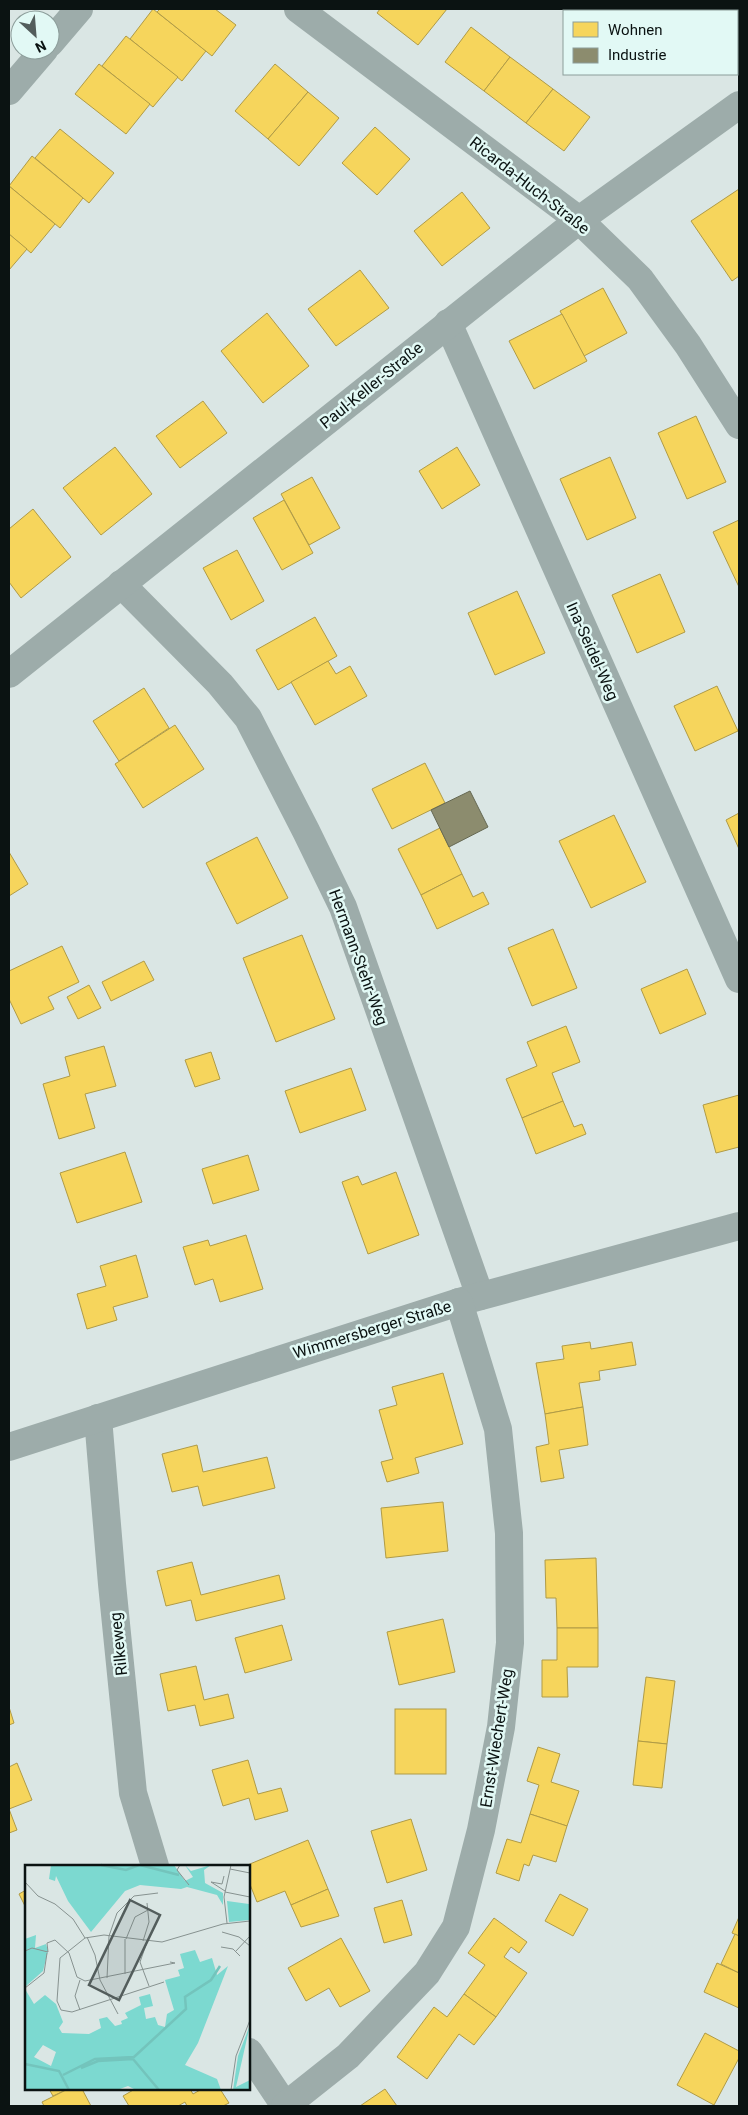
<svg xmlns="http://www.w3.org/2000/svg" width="748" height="2115" viewBox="0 0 748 2115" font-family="Roboto,sans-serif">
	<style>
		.homes { fill: #f6d55c; stroke: #b09b46 }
		.industry { fill: #8c8c6e; stroke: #656852 }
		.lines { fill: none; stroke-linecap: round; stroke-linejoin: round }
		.street { stroke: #9dacaa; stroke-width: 28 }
		.labels { text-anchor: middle; stroke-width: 5; stroke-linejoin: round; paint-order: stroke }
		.street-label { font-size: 16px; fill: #0b1312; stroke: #e2f9f5 }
		.inset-river { fill: none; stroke: #73c4bc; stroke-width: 2.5 }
		.inset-road { fill: none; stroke: #879290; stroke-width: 1 }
		.view { fill: #535d5c; fill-opacity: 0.15; stroke: #535d5c; stroke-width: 2.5 }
		.inset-edge { fill: none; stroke: #0b1312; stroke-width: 2.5 }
	</style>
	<rect width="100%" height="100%" fill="#dae6e4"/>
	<g class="homes">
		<path d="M 153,9 L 206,51 L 182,81 L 130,39 Z"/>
		<path d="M 160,9 L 215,9 L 236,25 L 212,56 L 157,12 Z"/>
		<path d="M 380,9 L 447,9 L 418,45 L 377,13 Z"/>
		<path d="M 634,9 L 673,9 L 674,11 L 636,11 Z"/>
		<path d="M 673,9 L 715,9 L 716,11 L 674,11 Z"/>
		<path d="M 471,27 L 510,57 L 484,91 L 445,62 Z"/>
		<path d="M 126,36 L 178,77 L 153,107 L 102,66 Z"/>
		<path d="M 510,57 L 553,89 L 526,123 L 484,91 Z"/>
		<path d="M 99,64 L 150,104 L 126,134 L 75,94 Z"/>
		<path d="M 275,64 L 308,92 L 268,139 L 235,111 Z"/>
		<path d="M 553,89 L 590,117 L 564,151 L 526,123 Z"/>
		<path d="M 308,92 L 339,118 L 299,166 L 268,139 Z"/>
		<path d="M 375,127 L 410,159 L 377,195 L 342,163 Z"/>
		<path d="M 60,129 L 114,173 L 89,203 L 35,158 Z"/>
		<path d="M 32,156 L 83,198 L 60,228 L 9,186 Z"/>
		<path d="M 9,186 L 55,224 L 31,253 L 9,234 Z"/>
		<path d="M 739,189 L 739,276 L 732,281 L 691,221 Z"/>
		<path d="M 462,192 L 490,228 L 442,266 L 414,231 Z"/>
		<path d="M 9,234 L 27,249 L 9,270 Z"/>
		<path d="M 360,270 L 389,308 L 336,346 L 308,309 Z"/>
		<path d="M 603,288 L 627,333 L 584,356 L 560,311 Z"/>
		<path d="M 267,313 L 309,366 L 263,403 L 221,351 Z"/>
		<path d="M 562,314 L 587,361 L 534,389 L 509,341 Z"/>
		<path d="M 203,401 L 227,433 L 180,468 L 156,436 Z"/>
		<path d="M 696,416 L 726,482 L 687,499 L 658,433 Z"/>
		<path d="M 115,447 L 152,494 L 101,535 L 63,488 Z"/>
		<path d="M 457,447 L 480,485 L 442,509 L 419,471 Z"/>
		<path d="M 610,457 L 636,518 L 587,540 L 560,479 Z"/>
		<path d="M 312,477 L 340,528 L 309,545 L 281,494 Z"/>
		<path d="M 284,500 L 313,553 L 282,570 L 253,518 Z"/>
		<path d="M 33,509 L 71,557 L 21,598 L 9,582 L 9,529 Z"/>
		<path d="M 739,520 L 739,587 L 713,532 Z"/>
		<path d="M 237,550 L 264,601 L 231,620 L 203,568 Z"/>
		<path d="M 660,574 L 685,632 L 637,653 L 612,595 Z"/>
		<path d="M 517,591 L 545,653 L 495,675 L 468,613 Z"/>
		<path d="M 315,617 L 337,656 L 278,690 L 256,650 Z"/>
		<path d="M 328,661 L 336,674 L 350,666 L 367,696 L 315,725 L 291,682 Z"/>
		<path d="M 717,686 L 738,731 L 695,751 L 674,706 Z"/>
		<path d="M 144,688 L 169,728 L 119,761 L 93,721 Z"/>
		<path d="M 175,725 L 204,769 L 143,808 L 115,764 Z"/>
		<path d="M 425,763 L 445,803 L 392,829 L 372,789 Z"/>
		<path d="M 739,813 L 739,849 L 726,820 Z"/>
		<path d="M 614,815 L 646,882 L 591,908 L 559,841 Z"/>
		<path d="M 440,828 L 462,874 L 421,895 L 398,849 Z"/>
		<path d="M 257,837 L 288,898 L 237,924 L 206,863 Z"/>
		<path d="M 9,852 L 28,884 L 9,896 Z"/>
		<path d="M 462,874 L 473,897 L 483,892 L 489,904 L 437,929 L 421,895 Z"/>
		<path d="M 553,929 L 577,988 L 532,1006 L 508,948 Z"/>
		<path d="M 302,935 L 335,1019 L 276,1042 L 243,958 Z"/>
		<path d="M 62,946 L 79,982 L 48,997 L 54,1009 L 21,1024 L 9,999 L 9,971 Z"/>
		<path d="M 144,961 L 154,980 L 111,1001 L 102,982 Z"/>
		<path d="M 687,969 L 706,1014 L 660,1034 L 641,989 Z"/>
		<path d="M 89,985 L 101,1008 L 78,1019 L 67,997 Z"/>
		<path d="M 566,1026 L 580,1062 L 552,1073 L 563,1101 L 522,1118 L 506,1079 L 537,1066 L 527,1042 Z"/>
		<path d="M 104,1046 L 116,1086 L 85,1094 L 95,1128 L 59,1139 L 43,1084 L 70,1076 L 65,1057 Z"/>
		<path d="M 211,1052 L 220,1079 L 195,1087 L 185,1060 Z"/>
		<path d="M 351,1068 L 366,1110 L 300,1133 L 285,1091 Z"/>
		<path d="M 739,1095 L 739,1147 L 716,1153 L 703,1105 Z"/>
		<path d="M 563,1101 L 574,1127 L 582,1124 L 586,1134 L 536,1154 L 522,1118 Z"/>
		<path d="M 125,1152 L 142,1202 L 77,1223 L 60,1173 Z"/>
		<path d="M 248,1155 L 259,1190 L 213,1204 L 202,1169 Z"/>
		<path d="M 396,1172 L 419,1235 L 368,1254 L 342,1182 L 358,1176 L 362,1185 Z"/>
		<path d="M 246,1235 L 263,1289 L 220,1302 L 213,1279 L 195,1285 L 183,1247 L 208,1240 L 210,1246 Z"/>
		<path d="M 136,1255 L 148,1297 L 113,1307 L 117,1320 L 87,1329 L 77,1294 L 106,1286 L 100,1266 Z"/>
		<path d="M 590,1342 L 591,1349 L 632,1342 L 636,1365 L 599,1371 L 600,1380 L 579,1383 L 583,1407 L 545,1414 L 536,1363 L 564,1359 L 562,1346 Z"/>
		<path d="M 443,1373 L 463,1444 L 415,1458 L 419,1473 L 387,1482 L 381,1462 L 393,1459 L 379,1410 L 397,1405 L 392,1387 Z"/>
		<path d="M 583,1407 L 588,1445 L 559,1450 L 564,1478 L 541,1482 L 536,1447 L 549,1444 L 545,1414 Z"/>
		<path d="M 197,1445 L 203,1472 L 267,1457 L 275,1488 L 203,1506 L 198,1486 L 172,1492 L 162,1454 Z"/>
		<path d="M 443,1502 L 448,1551 L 386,1558 L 381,1508 Z"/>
		<path d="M 596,1558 L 598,1628 L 557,1628 L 556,1598 L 546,1598 L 545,1560 Z"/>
		<path d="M 192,1562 L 201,1595 L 279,1575 L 285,1599 L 196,1621 L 191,1600 L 166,1606 L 157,1571 Z"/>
		<path d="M 443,1619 L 455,1672 L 399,1685 L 387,1632 Z"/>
		<path d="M 282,1625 L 292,1660 L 245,1673 L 235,1638 Z"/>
		<path d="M 557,1628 L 598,1628 L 598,1667 L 567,1667 L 568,1697 L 542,1697 L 542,1660 L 557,1660 Z"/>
		<path d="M 196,1666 L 204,1700 L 228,1694 L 234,1718 L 200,1726 L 195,1705 L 168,1711 L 160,1674 Z"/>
		<path d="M 646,1677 L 675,1681 L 667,1744 L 638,1741 Z"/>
		<path d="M 9,1707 L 14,1723 L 9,1725 Z"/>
		<rect x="395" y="1709" width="51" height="65"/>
		<path d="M 638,1741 L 667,1744 L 662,1788 L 633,1785 Z"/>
		<path d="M 538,1747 L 560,1754 L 551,1782 L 579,1791 L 567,1826 L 530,1814 L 539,1785 L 527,1781 Z"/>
		<path d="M 248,1760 L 258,1794 L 281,1788 L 288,1811 L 255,1820 L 249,1798 L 223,1806 L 212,1770 Z"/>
		<path d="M 17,1763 L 32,1800 L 9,1809 L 17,1830 L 9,1833 L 9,1767 Z"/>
		<path d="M 530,1814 L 567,1826 L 556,1862 L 533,1855 L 529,1866 L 524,1864 L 519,1881 L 496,1873 L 507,1839 L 521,1843 Z"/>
		<path d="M 411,1819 L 427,1870 L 387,1883 L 371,1831 Z"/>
		<path d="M 308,1840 L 328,1889 L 291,1905 L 285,1891 L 257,1902 L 249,1882 L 249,1866 L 245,1866 Z"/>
		<path d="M 328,1889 L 339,1916 L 301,1927 L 291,1905 Z"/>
		<path d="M 26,1890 L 26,1908 L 19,1894 Z"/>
		<path d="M 560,1894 L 588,1909 L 573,1936 L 545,1921 Z"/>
		<path d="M 402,1900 L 412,1935 L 384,1943 L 374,1908 Z"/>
		<path d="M 739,1917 L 739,1936 L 732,1933 Z"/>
		<path d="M 494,1918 L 527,1942 L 519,1953 L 511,1947 L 504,1957 L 527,1973 L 496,2017 L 464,1994 L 485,1965 L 468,1953 Z"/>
		<path d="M 735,1934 L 739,1936 L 739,1973 L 721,1964 Z"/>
		<path d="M 341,1938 L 370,1991 L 340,2007 L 329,1988 L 306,2001 L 288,1968 Z"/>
		<path d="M 717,1963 L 739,1973 L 739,2008 L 704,1992 Z"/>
		<path d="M 464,1994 L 496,2017 L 474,2045 L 459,2034 L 427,2079 L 397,2057 L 434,2007 L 447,2017 Z"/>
		<path d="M 705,2033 L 739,2051 L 739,2058 L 714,2105 L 677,2085 Z"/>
		<path d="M 49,2089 L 68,2089 L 53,2096 Z"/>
		<path d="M 68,2089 L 82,2089 L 91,2106 L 44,2106 L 42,2102 Z"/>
		<path d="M 135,2089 L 190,2089 L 193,2094 L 202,2089 L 220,2089 L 229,2103 L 223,2106 L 187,2106 L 185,2102 L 178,2106 L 129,2106 L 123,2096 Z"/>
		<path d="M 385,2089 L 397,2106 L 360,2106 Z"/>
	</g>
	<path class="industry" d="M 470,791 L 488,827 L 449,847 L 431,810 Z"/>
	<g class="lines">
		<g class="street">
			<path d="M 298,9 L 579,220 L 640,279 L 688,345 L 739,425"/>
			<path d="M 50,43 L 79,9"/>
			<path d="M 9,91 L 44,50"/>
			<path d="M 448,323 L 739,979"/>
			<path d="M 121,584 L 220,684 L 248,718 L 306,831 L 343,907 L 480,1296"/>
			<path d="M 9,674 L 579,220 L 739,105"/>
			<path d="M 98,1418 L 112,1584 L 133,1793 L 155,1866"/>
			<path d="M 9,1447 L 459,1302 L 739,1226"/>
			<path d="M 249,2052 L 285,2106"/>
			<path d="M 285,2106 L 348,2056 L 427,1973 L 456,1927 L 481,1830 L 501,1727 L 510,1643 L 509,1533 L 498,1429 L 459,1302"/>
		</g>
	</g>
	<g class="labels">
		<g class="street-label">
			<text transform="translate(530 185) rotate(38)" y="6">Ricarda-Huch-Straße</text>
			<text transform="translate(371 385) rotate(-39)" y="6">Paul-Keller-Straße</text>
			<text transform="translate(593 651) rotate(66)" y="6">Ina-Seidel-Weg</text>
			<text transform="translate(359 957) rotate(70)" y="6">Hermann-Stehr-Weg</text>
			<text transform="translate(372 1329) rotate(-17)" y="6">Wimmersberger Straße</text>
			<text transform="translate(118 1644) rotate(-96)" y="6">Rilkeweg</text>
			<text transform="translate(496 1738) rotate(-81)" y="6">Ernst-Wiechert-Weg</text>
		</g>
	</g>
	<g transform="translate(25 1865)">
		<rect width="225" height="225" fill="#dae6e4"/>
		<path d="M 26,0 L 149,0 L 160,16 L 168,12 L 160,0 L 166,6 L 186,0 L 179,5 L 180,18 L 198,28 L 198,40 L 192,30 L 162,22 L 156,24 L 115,20 L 100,26 L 66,67 L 43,36 L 31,11 L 30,16 L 24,14 ZM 202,36 L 224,39 L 225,55 L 204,57 ZM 11,70 L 10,83 L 21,79 L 23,86 L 18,106 L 0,122 L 0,74 ZM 170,85 L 175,97 L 187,93 L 192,110 L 203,101 L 173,178 L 160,200 L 192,214 L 196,225 L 111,225 L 103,221 L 92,225 L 0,225 L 0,124 L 9,139 L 20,130 L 31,139 L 38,157 L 34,163 L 37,168 L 64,169 L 76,163 L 74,154 L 82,152 L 90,161 L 97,159 L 96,156 L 103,153 L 100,148 L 116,140 L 114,132 L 125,129 L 128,141 L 119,143 L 121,154 L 130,152 L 133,160 L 140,162 L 142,149 L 149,145 L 140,115 L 155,111 L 153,105 L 159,103 L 155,89 ZM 18,180 L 31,187 L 26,201 L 9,192 ZM 225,160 L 211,222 L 225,215 L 225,225 L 208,225 L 213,191 Z" fill="#7cd9d0" fill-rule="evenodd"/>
		<path class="inset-river" d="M 76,0 L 101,5 L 114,0M 115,0 L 154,10M 0,199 L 34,206 L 44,225M 56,203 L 73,196 L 108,194 L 134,225M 38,210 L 70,194 L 109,192 L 161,144 L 160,132 L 186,115 L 195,101"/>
		<path class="inset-road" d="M 155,0 L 152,5 L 164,20M 205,4 L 225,8M 199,11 L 197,19 L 186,17 L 200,26M 0,17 L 13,31 L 30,39 L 48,54 L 60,73M 200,27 L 225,32M 202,58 L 199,32 L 206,0M 197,67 L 214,72 L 225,81M 62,72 L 70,90 L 75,115 L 93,149M 100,74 L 100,109M 101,74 L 110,52 L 123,45M 118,76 L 124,57 L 122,38M 122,77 L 115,97 L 124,121M 196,82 L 208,84 L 215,91M 0,86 L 7,83 L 23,87 L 22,78 L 30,75 L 44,88 L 52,112 L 60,116 L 150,98 L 145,97M 211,86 L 225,71M 82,113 L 84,71 L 92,48 L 109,31 L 133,28M 139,117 L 47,147 L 36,145 L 32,136 L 35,93 L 60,73 L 79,70 L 137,77 L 198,59 L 225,56M 0,123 L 19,108 L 22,88M 55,145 L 50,131 L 55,115M 206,225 L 211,191 L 225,155"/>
		<path class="view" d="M 105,35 L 135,50 L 94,135 L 64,120 Z"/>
		<rect width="225" height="225" class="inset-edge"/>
	</g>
	<rect width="748" height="2115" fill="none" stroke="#0b1312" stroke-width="20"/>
	<rect x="563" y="10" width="175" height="65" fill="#e2f9f5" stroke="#8c9d9a"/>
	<rect x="573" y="22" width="25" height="15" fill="#f6d55c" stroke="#8c9d9a"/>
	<text x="608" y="35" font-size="15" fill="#0b1312">Wohnen</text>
	<rect x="573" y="48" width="25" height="15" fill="#8c8c6e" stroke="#8c9d9a"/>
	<text x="608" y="60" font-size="15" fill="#0b1312">Industrie</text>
	<g transform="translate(35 35) rotate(154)"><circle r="24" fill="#e2f9f5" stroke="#8c9d9a"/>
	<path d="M0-4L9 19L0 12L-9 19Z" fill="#535d5c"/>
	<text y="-8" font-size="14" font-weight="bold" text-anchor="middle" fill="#0b1312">N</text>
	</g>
</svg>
